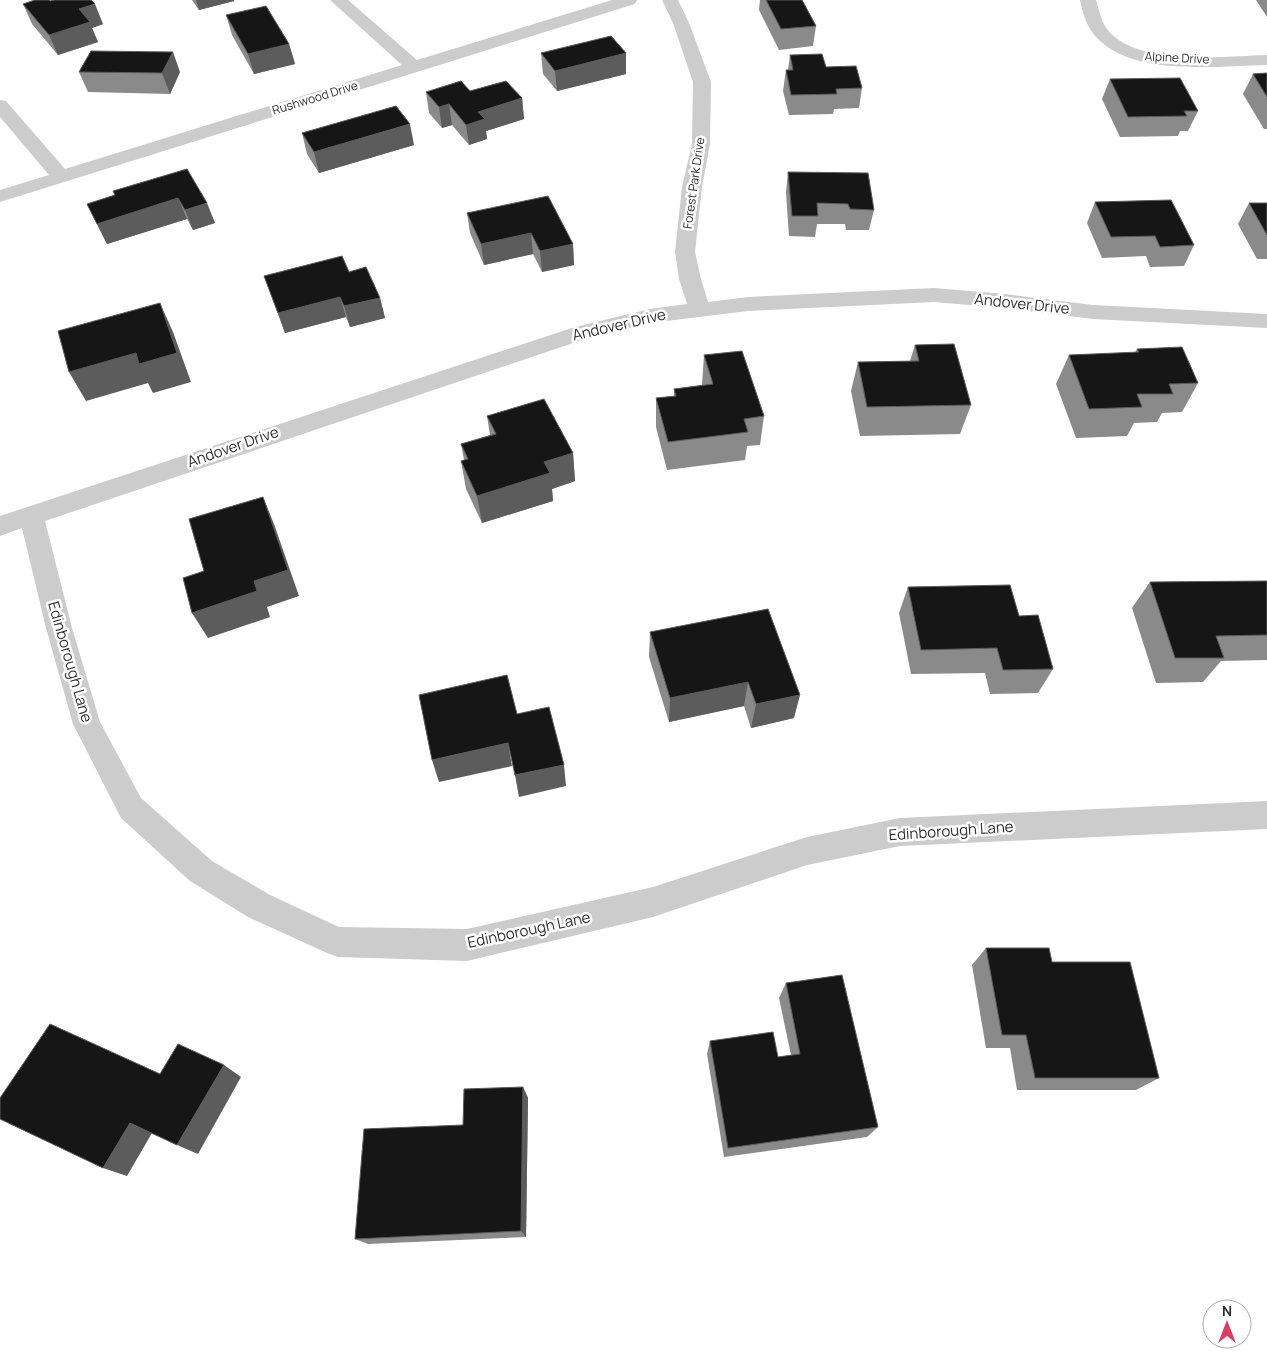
<svg xmlns="http://www.w3.org/2000/svg" width="1267" height="1364" viewBox="0 0 1267 1364" font-family="Manrope,sans-serif">
	<style>
		.lines { fill: none; stroke-linecap: round; stroke-linejoin: round }
		.street { fill: #ccc; fill-rule: evenodd }
		.wall { fill: #8a8a8a }
		.shaded-wall { fill: #5c5c5c }
		.building { fill: #161616; stroke: #5c5c5c }
		.labels { text-anchor: middle; stroke-width: 5; stroke-linejoin: round; paint-order: stroke }
		.far-street-label { font-size: 12px; fill: #2f2f2f; stroke: #fff }
		.street-label { font-size: 15px; fill: #2f2f2f; stroke: #fff }
	</style>
	<rect width="100%" height="100%" fill="#fff"/>
	<g class="lines">
		<g class="street">
			<path d="M 330,0 L 348,0 L 417,60 L 612,0 L 637,0 L 635,4 L 0,202 L 0,190 L 49,175 L 0,117 L 0,100 L 6,101 L 65,169 L 402,65 Z"/>
			<path d="M 662,0 L 678,0 L 689,23 L 711,82 L 710,144 L 702,187 L 695,252 L 701,279 L 708,302 L 748,297 L 934,288 L 1005,294 L 1093,305 L 1267,314 L 1267,328 L 1093,319 L 1005,308 L 934,302 L 748,311 L 650,323 L 588,338 L 45,521 L 72,628 L 100,722 L 141,798 L 212,861 L 270,895 L 339,927 L 467,929 L 653,887 L 807,837 L 900,818 L 1267,801 L 1267,829 L 900,846 L 807,865 L 653,917 L 467,961 L 338,957 L 327,953 L 248,917 L 190,881 L 121,818 L 73,724 L 46,628 L 22,528 L 0,536 L 0,516 L 575,327 L 650,309 L 687,304 L 679,279 L 675,252 L 682,187 L 692,144 L 693,82 L 673,23 Z"/>
			<path d="M 1080,0 L 1096,0 C 1099,10 1101,21 1107,29 C 1136,67 1224,56 1267,55 L 1267,65 C 1218,66 1134,77 1097,38 C 1087,28 1083,14 1080,0 Z"/>
		</g>
	</g>
	<g class="wall">
		<path d="M 192,0 L 234,0 L 234,1 L 199,10 Z"/>
		<path d="M 760,0 L 802,0 L 816,26 L 813,46 L 779,50 L 759,10 Z"/>
		<path d="M 1256,0 L 1267,0 L 1267,17 Z"/>
		<path d="M 50,1 L 103,24 L 92,28 L 98,42 L 58,55 L 32,24 L 23,4 Z"/>
		<path d="M 226,15 L 289,44 L 295,64 L 254,74 L 232,35 Z"/>
		<path d="M 541,53 L 626,53 L 626,74 L 557,91 L 543,74 Z"/>
		<path d="M 790,55 L 826,67 L 862,88 L 859,108 L 834,109 L 833,114 L 789,115 L 783,91 L 786,70 L 788,70 Z"/>
		<path d="M 79,72 L 180,72 L 170,94 L 88,92 Z"/>
		<path d="M 1267,73 L 1267,129 L 1264,129 L 1243,94 L 1253,74 Z"/>
		<path d="M 1110,79 L 1198,111 L 1188,131 L 1180,131 L 1178,136 L 1120,137 L 1102,99 Z"/>
		<path d="M 470,91 L 522,98 L 524,119 L 486,131 L 487,139 L 469,145 L 452,125 L 442,128 L 429,113 L 426,92 Z"/>
		<path d="M 302,133 L 414,145 L 319,173 L 307,154 Z"/>
		<path d="M 187,169 L 215,223 L 193,230 L 187,219 L 107,244 L 87,204 L 115,195 Z"/>
		<path d="M 788,172 L 874,210 L 869,230 L 846,230 L 845,224 L 817,224 L 815,237 L 789,236 L 786,192 Z"/>
		<path d="M 1095,202 L 1194,245 L 1184,266 L 1150,267 L 1146,256 L 1102,258 L 1087,223 Z"/>
		<path d="M 1249,203 L 1267,203 L 1267,259 L 1257,259 L 1238,224 Z"/>
		<path d="M 467,213 L 573,244 L 574,265 L 542,272 L 533,254 L 484,265 L 470,233 Z"/>
		<path d="M 349,272 L 380,298 L 385,318 L 350,327 L 346,317 L 285,333 L 264,276 Z"/>
		<path d="M 915,345 L 971,405 L 960,434 L 860,436 L 851,391 L 858,362 L 910,361 Z"/>
		<path d="M 1137,349 L 1198,383 L 1182,412 L 1162,413 L 1157,422 L 1134,423 L 1127,436 L 1076,438 L 1056,384 L 1069,355 L 1135,353 Z"/>
		<path d="M 704,355 L 764,416 L 760,445 L 747,446 L 745,460 L 667,470 L 656,427 L 656,398 L 674,396 L 674,389 L 702,385 Z"/>
		<path d="M 487,416 L 573,453 L 575,481 L 552,489 L 553,501 L 482,523 L 466,489 L 461,461 L 464,460 L 461,444 L 490,435 Z"/>
		<path d="M 1267,581 L 1267,660 L 1221,661 L 1203,682 L 1156,683 L 1132,608 L 1150,582 Z"/>
		<path d="M 908,587 L 1053,669 L 1038,693 L 990,694 L 985,673 L 911,674 L 899,613 Z"/>
		<path d="M 768,609 L 794,718 L 751,728 L 744,706 L 669,722 L 649,657 L 650,632 Z"/>
		<path d="M 986,948 L 1052,962 L 1159,1078 L 1136,1090 L 1017,1090 L 1010,1048 L 986,1048 L 972,965 Z"/>
		<path d="M 786,983 L 878,1127 L 867,1137 L 724,1157 L 707,1054 L 710,1041 L 778,1057 L 791,1055 L 779,998 Z"/>
		<path d="M 523,1087 L 528,1098 L 526,1237 L 368,1244 L 355,1239 L 463,1125 Z"/>
	</g>
	<g class="shaded-wall">
		<path d="M 196,0 L 234,0 L 234,1 L 199,10 Z"/>
		<path d="M 95,4 L 103,24 L 92,28 L 98,42 L 58,55 L 49,35 L 79,9 Z"/>
		<path d="M 289,44 L 295,64 L 254,74 L 248,54 Z"/>
		<path d="M 173,52 L 180,72 L 170,94 L 162,73 Z"/>
		<path d="M 626,53 L 626,74 L 557,91 L 555,71 Z"/>
		<path d="M 522,98 L 524,119 L 486,131 L 487,139 L 469,145 L 466,125 L 478,112 Z"/>
		<path d="M 449,104 L 452,125 L 442,128 L 439,107 Z"/>
		<path d="M 410,124 L 414,145 L 319,173 L 314,152 Z"/>
		<path d="M 178,198 L 187,219 L 107,244 L 97,224 Z"/>
		<path d="M 207,203 L 215,223 L 193,230 L 185,210 Z"/>
		<path d="M 531,233 L 533,254 L 484,265 L 481,244 Z"/>
		<path d="M 573,244 L 574,265 L 542,272 L 540,251 Z"/>
		<path d="M 340,297 L 346,317 L 285,333 L 278,313 Z"/>
		<path d="M 380,298 L 385,318 L 350,327 L 344,306 Z"/>
		<path d="M 160,303 L 173,332 L 191,382 L 153,393 L 148,383 L 86,401 L 69,372 Z"/>
		<path d="M 573,453 L 575,481 L 552,489 L 553,501 L 482,523 L 477,496 L 544,462 Z"/>
		<path d="M 263,497 L 274,524 L 299,596 L 267,607 L 270,617 L 208,638 L 192,613 L 254,581 Z"/>
		<path d="M 748,682 L 744,706 L 669,722 L 670,698 Z"/>
		<path d="M 800,695 L 794,718 L 751,728 L 756,704 Z"/>
		<path d="M 508,743 L 512,766 L 439,782 L 432,760 Z"/>
		<path d="M 564,765 L 566,786 L 519,797 L 515,775 Z"/>
		<path d="M 224,1065 L 241,1077 L 198,1154 L 177,1145 Z"/>
		<path d="M 523,1087 L 528,1098 L 526,1237 L 521,1231 Z"/>
		<path d="M 130,1123 L 152,1133 L 127,1176 L 103,1168 Z"/>
	</g>
	<g class="building">
		<path d="M 35,0 L 49,0 L 50,1 L 54,0 L 91,0 L 95,4 L 79,9 L 90,22 L 49,35 L 23,4 Z"/>
		<path d="M 766,0 L 802,0 L 816,26 L 781,29 Z"/>
		<path d="M 266,6 L 289,44 L 248,54 L 226,15 Z"/>
		<path d="M 611,36 L 626,53 L 555,71 L 541,53 Z"/>
		<path d="M 91,51 L 173,52 L 162,73 L 79,72 Z"/>
		<path d="M 822,54 L 826,67 L 856,66 L 862,88 L 836,89 L 837,94 L 791,95 L 786,70 L 793,70 L 790,55 Z"/>
		<path d="M 1267,73 L 1267,97 L 1253,74 Z"/>
		<path d="M 1180,78 L 1198,111 L 1184,111 L 1187,116 L 1128,117 L 1110,79 Z"/>
		<path d="M 461,81 L 470,91 L 506,81 L 522,98 L 478,112 L 485,119 L 466,125 L 449,104 L 439,107 L 426,92 Z"/>
		<path d="M 396,106 L 410,124 L 314,152 L 302,133 Z"/>
		<path d="M 187,169 L 207,203 L 185,210 L 178,198 L 97,224 L 87,204 L 115,195 L 113,191 Z"/>
		<path d="M 788,172 L 868,173 L 874,210 L 850,209 L 848,204 L 817,203 L 818,216 L 792,216 Z"/>
		<path d="M 548,196 L 573,244 L 540,251 L 531,233 L 481,244 L 467,213 Z"/>
		<path d="M 1171,200 L 1194,245 L 1160,247 L 1155,236 L 1111,237 L 1095,202 Z"/>
		<path d="M 1249,203 L 1267,203 L 1267,235 Z"/>
		<path d="M 342,256 L 349,272 L 366,267 L 380,298 L 344,306 L 340,297 L 278,313 L 264,276 Z"/>
		<path d="M 160,303 L 177,353 L 139,364 L 136,353 L 69,372 L 58,331 Z"/>
		<path d="M 954,344 L 971,405 L 867,407 L 858,362 L 919,361 L 915,345 Z"/>
		<path d="M 1182,347 L 1198,383 L 1169,384 L 1173,394 L 1137,394 L 1142,407 L 1089,409 L 1069,355 L 1139,352 L 1137,349 Z"/>
		<path d="M 742,351 L 764,416 L 744,419 L 748,432 L 668,442 L 656,398 L 676,396 L 674,389 L 713,384 L 704,355 Z"/>
		<path d="M 544,399 L 573,453 L 544,462 L 550,473 L 477,496 L 461,461 L 468,459 L 461,444 L 496,434 L 487,416 Z"/>
		<path d="M 263,497 L 288,570 L 254,581 L 257,591 L 192,613 L 183,578 L 204,571 L 189,519 Z"/>
		<path d="M 1267,581 L 1267,635 L 1216,636 L 1224,658 L 1175,658 L 1150,582 Z"/>
		<path d="M 1010,585 L 1019,616 L 1038,615 L 1053,669 L 1003,670 L 997,648 L 921,650 L 908,587 Z"/>
		<path d="M 768,609 L 800,695 L 756,704 L 748,682 L 670,698 L 650,632 Z"/>
		<path d="M 507,675 L 517,714 L 549,707 L 564,765 L 515,775 L 508,743 L 432,760 L 419,695 Z"/>
		<path d="M 986,948 L 1049,948 L 1052,962 L 1130,962 L 1159,1078 L 1035,1078 L 1026,1035 L 1002,1035 Z"/>
		<path d="M 842,975 L 878,1127 L 728,1148 L 710,1041 L 773,1032 L 778,1057 L 800,1054 L 786,983 Z"/>
		<path d="M 50,1024 L 160,1074 L 178,1044 L 224,1065 L 177,1145 L 130,1123 L 103,1168 L 0,1119 L 0,1098 Z"/>
		<path d="M 523,1087 L 521,1231 L 355,1239 L 364,1129 L 463,1125 L 464,1089 Z"/>
	</g>
	<g class="labels">
		<g class="far-street-label">
			<text transform="translate(1177 58) rotate(3)" y="4">Alpine Drive</text>
			<text transform="translate(315 98) rotate(-17)" y="4">Rushwood Drive</text>
			<text transform="translate(694 183) rotate(-82)" y="4">Forest Park Drive</text>
		</g>
		<g class="street-label">
			<text transform="translate(1022 304) rotate(6)" y="5">Andover Drive</text>
			<text transform="translate(619 325) rotate(-13)" y="5">Andover Drive</text>
			<text transform="translate(233 447) rotate(-19)" y="5">Andover Drive</text>
			<text transform="translate(70 662) rotate(74)" y="5">Edinborough Lane</text>
			<text transform="translate(951 831) rotate(-4)" y="5">Edinborough Lane</text>
			<text transform="translate(529 930) rotate(-12)" y="5">Edinborough Lane</text>
		</g>
	</g>
	<g transform="translate(1227 1324)"><circle r="24" fill="#ffffff" stroke="#acacac"/>
	<path d="M0-4L9 19L0 12L-9 19Z" fill="#d93f63"/>
	<text y="-8" font-size="14" font-weight="bold" text-anchor="middle" fill="#2f2f2f">N</text>
	</g>
</svg>
